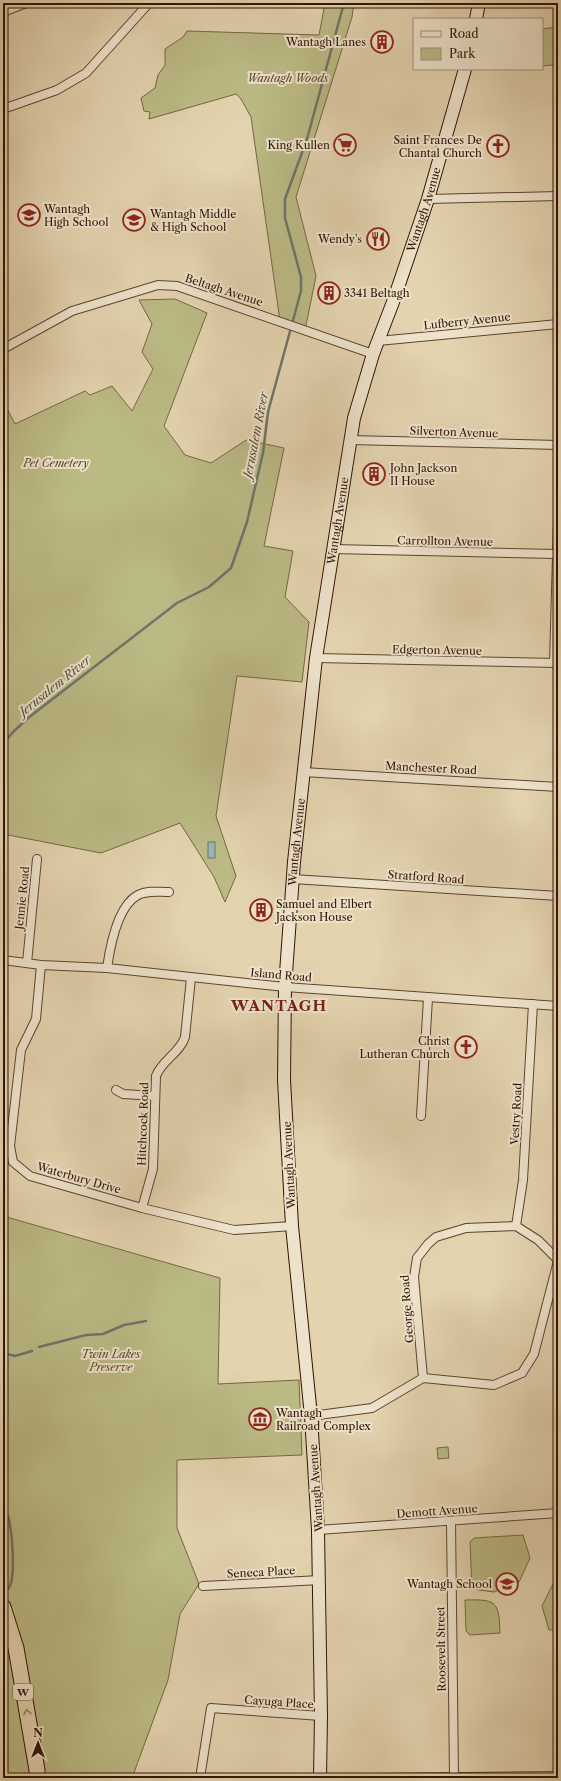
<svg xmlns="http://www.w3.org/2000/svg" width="561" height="1781" viewBox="0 0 561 1781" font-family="'Libre Caslon Text',serif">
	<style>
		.green { fill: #bbba85; stroke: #766644 }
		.water { fill: #96b7b1; stroke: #6e756b }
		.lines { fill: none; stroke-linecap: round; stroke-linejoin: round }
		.stream { stroke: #6e756b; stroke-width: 2.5 }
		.minor-casing { stroke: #5e432d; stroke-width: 10 }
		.secondary-casing { stroke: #321302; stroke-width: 14 }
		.motorway-casing { stroke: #321302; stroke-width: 17 }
		.minor { stroke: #ede2cb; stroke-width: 8 }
		.secondary { stroke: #ede2cb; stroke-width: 12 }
		.motorway { stroke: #e3d3af; stroke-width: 15 }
		.oneway { stroke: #937d61 }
		.labels { text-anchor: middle; stroke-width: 4; stroke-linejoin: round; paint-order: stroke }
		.shield { fill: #ede2cb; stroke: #6a513e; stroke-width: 1 }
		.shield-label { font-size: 10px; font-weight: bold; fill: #321302 }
		.poi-label { font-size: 11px; fill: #321302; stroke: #ede2cb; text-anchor: end }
		.park-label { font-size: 11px; font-style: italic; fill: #5b4529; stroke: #ede2cb }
		.street-label { font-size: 11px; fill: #321302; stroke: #ede2cb }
		.water-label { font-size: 12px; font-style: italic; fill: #554c3f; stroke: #ede2cb }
		.district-label { font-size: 15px; font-weight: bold; letter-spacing: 1px; fill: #7a1f14; stroke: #ede2cb }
	</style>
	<rect width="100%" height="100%" fill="#e3d3af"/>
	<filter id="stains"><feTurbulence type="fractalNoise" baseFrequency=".005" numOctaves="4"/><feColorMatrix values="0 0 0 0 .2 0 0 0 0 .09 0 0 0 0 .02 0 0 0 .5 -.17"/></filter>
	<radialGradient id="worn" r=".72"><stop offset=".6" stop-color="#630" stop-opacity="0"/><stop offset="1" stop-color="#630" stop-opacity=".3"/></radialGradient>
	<g class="green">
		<path d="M 325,3 L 354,3 L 352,17 L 296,197 L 316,276 L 305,330 L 280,321 L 251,117 L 241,99 L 236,94 L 149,119 L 150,112 L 144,111 L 141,98 L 155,88 L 158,75 L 165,65 L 165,49 L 183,37 L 187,31 L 319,35 Z"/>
		<path d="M 558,27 L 558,42 L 553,65 L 542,66 L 542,29 Z"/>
		<path d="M 175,299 L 207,313 L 164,426 L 185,455 L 211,463 L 246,440 L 284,448 L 264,546 L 293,551 L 285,597 L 309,622 L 302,682 L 237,676 L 216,816 L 236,876 L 225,902 L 214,877 L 180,823 L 101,853 L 3,834 L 3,401 L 15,424 L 85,391 L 90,395 L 112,386 L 132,411 L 153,369 L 142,352 L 152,324 L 139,300 Z"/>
		<path d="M 3,1216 L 220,1278 L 218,1384 L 299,1380 L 302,1455 L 177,1460 L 177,1528 L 199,1584 L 180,1614 L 168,1680 L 132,1778 L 3,1778 Z"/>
		<path d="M 448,1447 L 449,1458 L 438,1459 L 437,1448 Z"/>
		<path d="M 523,1535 L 530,1558 L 519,1582 L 494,1592 L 472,1589 L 470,1542 L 474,1538 Z"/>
		<path d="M 558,1581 L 558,1630 L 549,1630 L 542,1606 L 554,1582 Z"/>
		<path d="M 465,1600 C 497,1599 499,1602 500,1633 L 470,1635 L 466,1631 Z"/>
	</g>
	<rect class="water" x="208" y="842" width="7" height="16"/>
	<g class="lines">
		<g class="stream">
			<path d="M 3,744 L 12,733 L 28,718 L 177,603 L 209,587 L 231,568 L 247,522 L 263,453 L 268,412 L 301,291 L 301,277 L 285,218 L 285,199 L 307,139 L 344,3"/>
			<path d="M 39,1347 L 86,1335 L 103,1334 L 124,1325 L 146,1321"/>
			<path d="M 3,1353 L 15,1356 L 32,1351"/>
			<path d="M 3,1508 C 5,1512 8,1515 9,1519 C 12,1534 16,1576 9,1588"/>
		</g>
		<g class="minor-casing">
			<g id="minor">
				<path d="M 3,12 L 26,3"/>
				<path d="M 3,109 L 57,90 L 86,73 L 149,3"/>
				<path d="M 428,199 L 558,196"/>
				<path d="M 378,341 L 558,324"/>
				<path d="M 3,349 L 72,311 L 158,285 L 177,286 L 373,354"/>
				<path d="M 349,440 L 558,445"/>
				<path d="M 332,549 L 558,554"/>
				<path d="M 316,658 L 558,663"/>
				<path d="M 554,663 L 558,519"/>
				<path d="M 303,772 L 558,787"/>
				<path d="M 293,879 L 558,896"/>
				<path d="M 3,960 L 41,965 L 107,968 L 285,987 L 558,1006"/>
				<path d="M 27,963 L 37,859"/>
				<path d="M 41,965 L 36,1019 L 21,1050 L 10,1146 L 13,1162 L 30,1176 L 142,1208 L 234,1230 L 292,1226"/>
				<path d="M 107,968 C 110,947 117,906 138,895 C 148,890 158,892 169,892"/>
				<path d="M 116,1090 L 123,1094 L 155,1096"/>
				<path d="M 421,1116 L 428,998"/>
				<path d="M 142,1208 L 153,1169 L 156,1076 C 162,1060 180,1053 185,1037 L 191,978"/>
				<path d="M 516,1226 L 523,1180 L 533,1004"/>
				<path d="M 423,1378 L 414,1277 L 417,1258 L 428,1244 L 436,1237 L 466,1228 L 516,1226 L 538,1240 L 558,1260"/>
				<path d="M 311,1416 L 372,1408 L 423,1378 L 494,1385 L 522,1373 L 534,1354 L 558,1261"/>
				<path d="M 451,1521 L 454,1777"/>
				<path d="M 318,1530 L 558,1513"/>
				<path d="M 203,1586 L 320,1580"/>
				<path d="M 200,1778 L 211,1708 L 321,1716"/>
				<path d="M 376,1778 L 558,1776"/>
			</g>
		</g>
		<g class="secondary-casing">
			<g id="secondary">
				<path d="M 476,19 L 479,3"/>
				<path id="s1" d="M 320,1778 L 321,1716 L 318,1530 L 311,1416 L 292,1226 L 284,1080 L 285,987 L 294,862 L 316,658 L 354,418 L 373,354 L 393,302 L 428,199 L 465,69"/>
			</g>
		</g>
		<g class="motorway-casing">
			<path id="motorway" d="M 3,1607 L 16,1648 L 37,1770 L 37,1778"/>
		</g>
		<use href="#minor" class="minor"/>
		<use href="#secondary" class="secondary"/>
		<use href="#motorway" class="motorway"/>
	</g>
	<defs><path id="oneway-chevron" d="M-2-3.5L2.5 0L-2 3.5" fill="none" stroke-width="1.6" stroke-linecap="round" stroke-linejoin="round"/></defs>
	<use class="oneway" href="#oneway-chevron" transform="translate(27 1712) rotate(-100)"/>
	<defs>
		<g id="building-ring" transform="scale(1.15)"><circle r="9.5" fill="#ede2cb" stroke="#8f2418" stroke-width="1.5"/><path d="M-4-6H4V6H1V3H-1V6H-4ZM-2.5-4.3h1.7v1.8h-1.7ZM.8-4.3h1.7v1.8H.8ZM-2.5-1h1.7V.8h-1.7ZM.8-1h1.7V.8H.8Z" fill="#8f2418"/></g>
		<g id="supermarket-ring" transform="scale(1.15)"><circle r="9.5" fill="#ede2cb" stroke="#8f2418" stroke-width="1.5"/><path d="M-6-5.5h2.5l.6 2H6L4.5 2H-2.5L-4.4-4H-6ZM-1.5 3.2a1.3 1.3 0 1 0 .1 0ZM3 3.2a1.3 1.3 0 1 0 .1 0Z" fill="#8f2418"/></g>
		<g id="church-ring" transform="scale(1.15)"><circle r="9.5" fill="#ede2cb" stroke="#8f2418" stroke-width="1.5"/><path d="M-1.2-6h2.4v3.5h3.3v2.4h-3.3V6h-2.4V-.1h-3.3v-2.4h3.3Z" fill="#8f2418"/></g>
		<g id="school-ring" transform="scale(1.15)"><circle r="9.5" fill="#ede2cb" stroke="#8f2418" stroke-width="1.5"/><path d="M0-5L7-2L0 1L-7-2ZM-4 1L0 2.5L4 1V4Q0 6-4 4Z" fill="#8f2418"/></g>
		<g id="restaurant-ring" transform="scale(1.15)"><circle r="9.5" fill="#ede2cb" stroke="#8f2418" stroke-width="1.5"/><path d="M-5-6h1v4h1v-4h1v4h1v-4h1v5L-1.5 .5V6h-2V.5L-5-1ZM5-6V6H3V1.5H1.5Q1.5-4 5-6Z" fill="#8f2418"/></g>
		<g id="museum-ring" transform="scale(1.15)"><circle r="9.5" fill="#ede2cb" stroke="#8f2418" stroke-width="1.5"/><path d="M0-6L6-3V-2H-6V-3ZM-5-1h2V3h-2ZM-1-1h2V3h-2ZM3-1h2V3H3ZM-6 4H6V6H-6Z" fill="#8f2418"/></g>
	</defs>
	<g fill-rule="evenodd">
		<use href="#building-ring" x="382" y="42"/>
		<use href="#supermarket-ring" x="345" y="145"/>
		<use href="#church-ring" x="498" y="146"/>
		<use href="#school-ring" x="29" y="215"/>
		<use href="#school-ring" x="134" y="220"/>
		<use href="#restaurant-ring" x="378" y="239"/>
		<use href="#building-ring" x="329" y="293"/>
		<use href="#building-ring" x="374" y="474"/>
		<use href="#building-ring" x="261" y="910"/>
		<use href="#church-ring" x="466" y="1047"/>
		<use href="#museum-ring" x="260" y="1419"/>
		<use href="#school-ring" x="507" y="1584"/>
	</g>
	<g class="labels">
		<rect class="shield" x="13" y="1684" width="20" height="16" rx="3"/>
		<g class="shield-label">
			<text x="23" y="1696">W</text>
		</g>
		<g class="poi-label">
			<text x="366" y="46">Wantagh Lanes</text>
			<text x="482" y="144">Saint Frances De<tspan x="482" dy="13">Chantal Church</tspan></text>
			<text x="330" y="149">King Kullen</text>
			<text x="44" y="213" text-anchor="start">Wantagh<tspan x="44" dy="13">High School</tspan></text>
			<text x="150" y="218" text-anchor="start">Wantagh Middle<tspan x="150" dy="13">&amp; High School</tspan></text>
			<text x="362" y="243">Wendy's</text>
			<text x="344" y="297" text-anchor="start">3341 Beltagh</text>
			<text x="390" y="472" text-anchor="start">John Jackson<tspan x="390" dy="13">II House</tspan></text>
			<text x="276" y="908" text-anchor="start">Samuel and Elbert<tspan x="276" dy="13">Jackson House</tspan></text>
			<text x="450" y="1045">Christ<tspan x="450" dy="13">Lutheran Church</tspan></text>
			<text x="276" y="1417" text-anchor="start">Wantagh<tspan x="276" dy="13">Railroad Complex</tspan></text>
			<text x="492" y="1588">Wantagh School</text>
		</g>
		<g class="park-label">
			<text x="288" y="82">Wantagh Woods</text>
			<text x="56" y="467">Pet Cemetery</text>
			<text x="111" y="1358">Twin Lakes<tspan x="111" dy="13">Preserve</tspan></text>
		</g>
		<g class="street-label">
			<text dy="4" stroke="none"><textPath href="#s1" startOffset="1586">Wantagh Avenue</textPath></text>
			<text transform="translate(224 290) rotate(18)" y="4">Beltagh Avenue</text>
			<text transform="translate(467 321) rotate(-6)" y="4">Lufberry Avenue</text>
			<text transform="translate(454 432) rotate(2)" y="4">Silverton Avenue</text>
			<text dy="4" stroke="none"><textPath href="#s1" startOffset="1262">Wantagh Avenue</textPath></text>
			<text transform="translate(445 541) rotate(1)" y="4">Carrollton Avenue</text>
			<text transform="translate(437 650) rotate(1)" y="4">Edgerton Avenue</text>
			<text transform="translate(431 768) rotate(3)" y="4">Manchester Road</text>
			<text dy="4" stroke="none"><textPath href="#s1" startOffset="938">Wantagh Avenue</textPath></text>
			<text transform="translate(426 877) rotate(4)" y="4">Stratford Road</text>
			<text transform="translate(22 898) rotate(-84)" y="4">Jennie Road</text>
			<text transform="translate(281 975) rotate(5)" y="4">Island Road</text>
			<text transform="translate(516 1114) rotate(-87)" y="4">Vestry Road</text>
			<text transform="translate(143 1124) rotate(-88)" y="4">Hitchcock Road</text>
			<text transform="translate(289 1165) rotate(-93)" y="4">Wantagh Avenue</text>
			<text transform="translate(79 1178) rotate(16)" y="4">Waterbury Drive</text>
			<text transform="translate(407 1309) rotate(-94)" y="4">George Road</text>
			<text transform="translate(316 1488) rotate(-94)" y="4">Wantagh Avenue</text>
			<text transform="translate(437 1511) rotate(-4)" y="4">Demott Avenue</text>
			<text transform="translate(261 1572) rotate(-3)" y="4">Seneca Place</text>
			<text transform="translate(441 1649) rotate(-91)" y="4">Roosevelt Street</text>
			<text transform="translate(279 1702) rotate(4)" y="4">Cayuga Place</text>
		</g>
		<g class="water-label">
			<text transform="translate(256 435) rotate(-79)" y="4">Jerusalem River</text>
			<text transform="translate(55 686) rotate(-39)" y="4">Jerusalem River</text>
		</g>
		<g class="district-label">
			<text x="279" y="1011">WANTAGH</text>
		</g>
	</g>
	<rect width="561" height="1781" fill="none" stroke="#e3d3af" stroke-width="16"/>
	<rect x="4" y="4" width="553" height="1773" fill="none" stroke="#321302" stroke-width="2"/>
	<rect x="8" y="8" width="545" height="1765" fill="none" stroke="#321302"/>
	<rect x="413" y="18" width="130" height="52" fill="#ede2cb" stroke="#a28f7b"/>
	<rect x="421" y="31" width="20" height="6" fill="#ede2cb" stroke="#a28f7b"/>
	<text x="449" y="38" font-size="12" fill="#321302">Road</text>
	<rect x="421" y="48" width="20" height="12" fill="#bbba85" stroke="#a28f7b"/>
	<text x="449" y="58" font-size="12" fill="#321302">Park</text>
	<g transform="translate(38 1743)" stroke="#ede2cb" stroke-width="3" paint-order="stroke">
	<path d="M0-3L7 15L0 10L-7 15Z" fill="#321302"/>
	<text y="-6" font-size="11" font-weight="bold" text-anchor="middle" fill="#321302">N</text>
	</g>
	<rect width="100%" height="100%" filter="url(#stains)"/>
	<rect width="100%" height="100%" fill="url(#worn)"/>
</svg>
